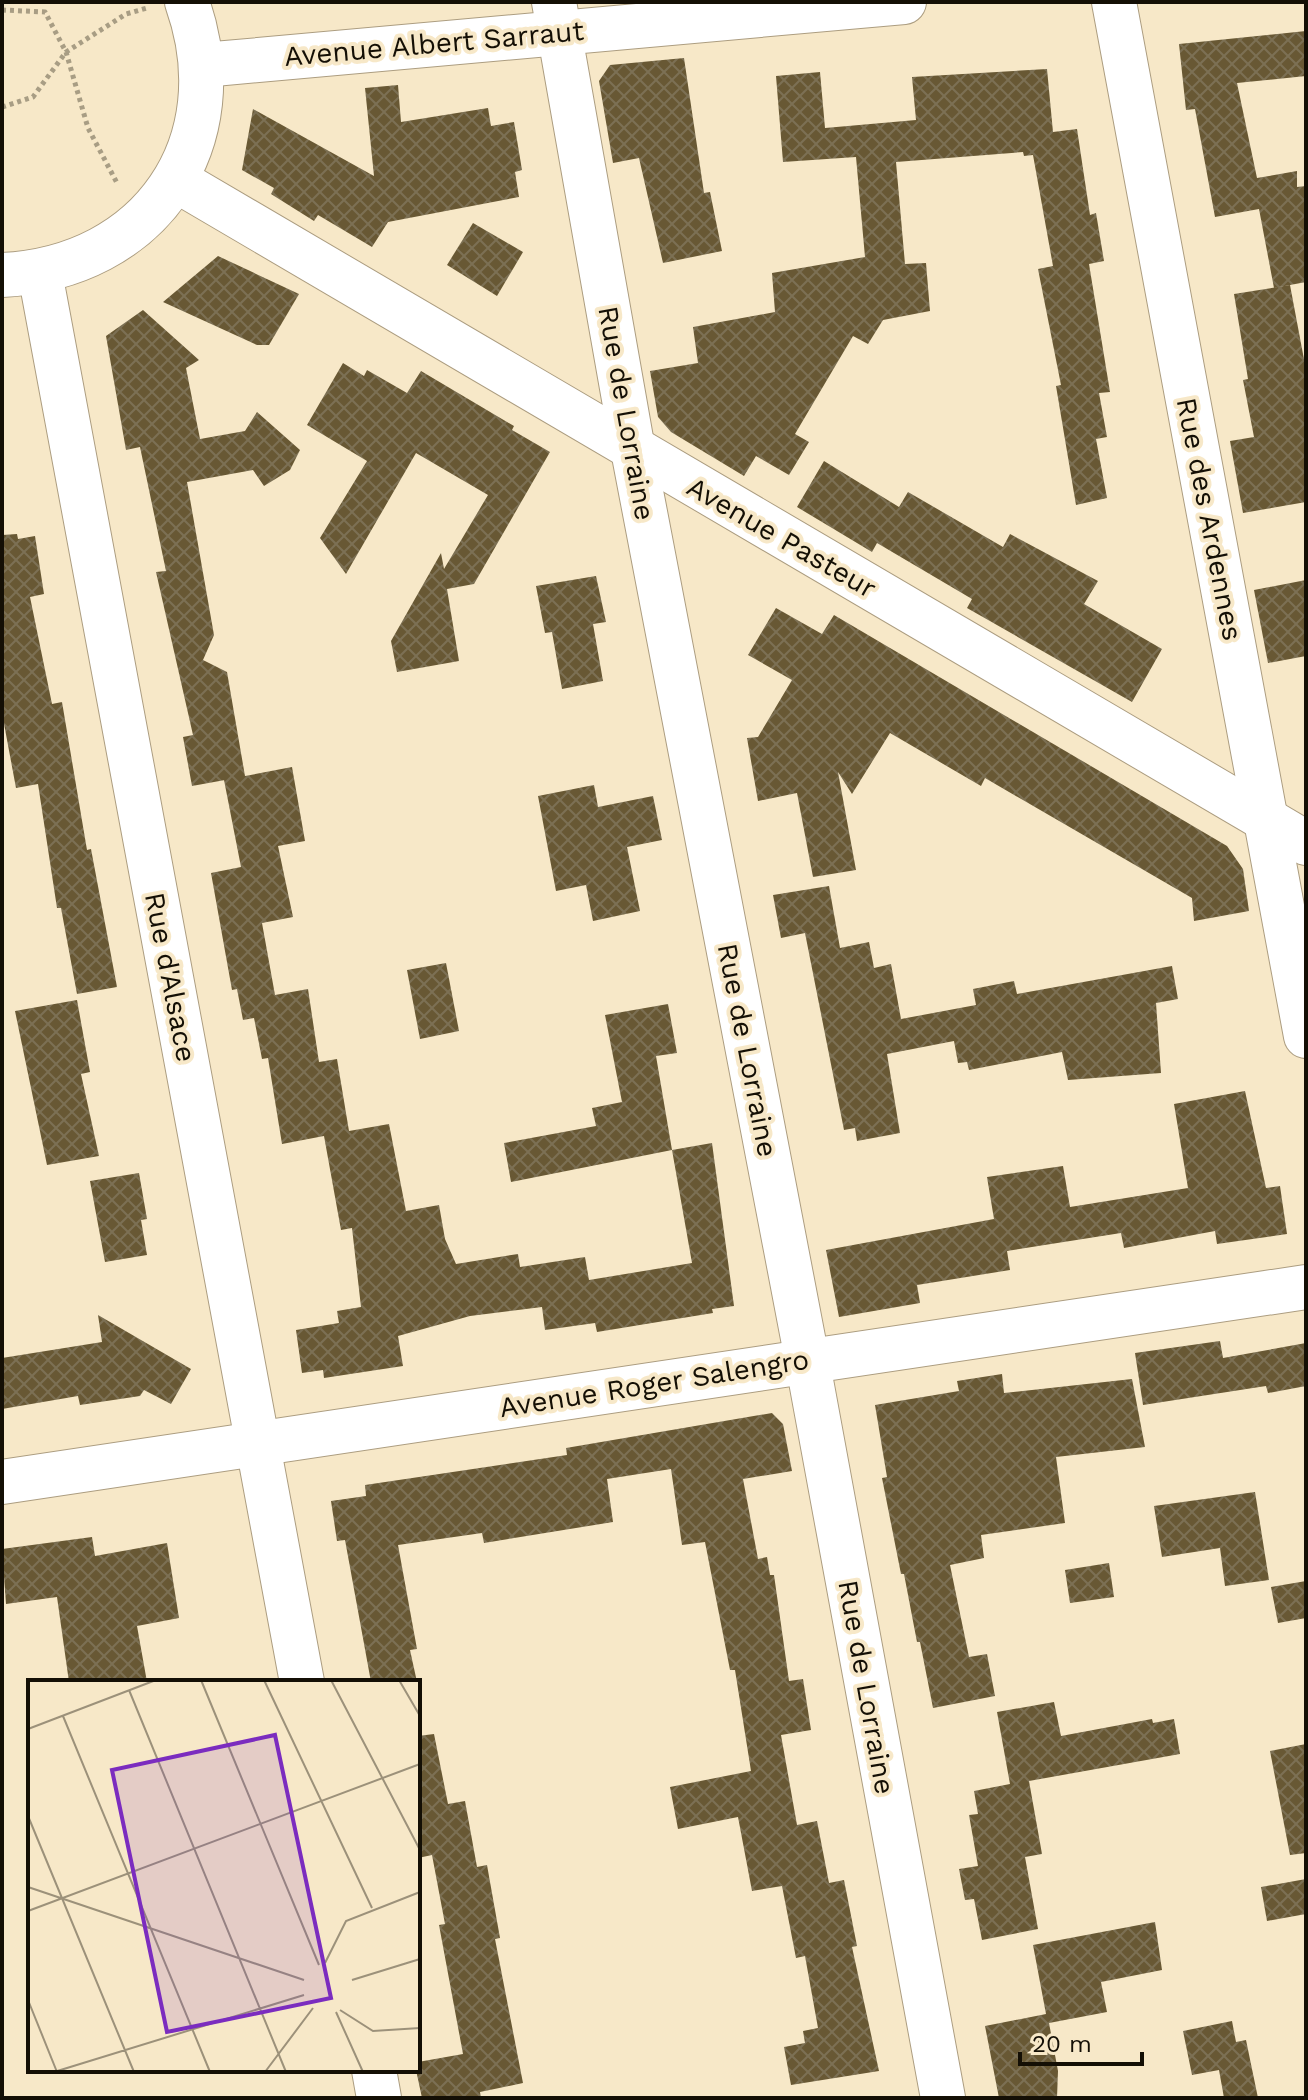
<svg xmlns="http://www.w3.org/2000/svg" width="1308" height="2100" viewBox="0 0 1308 2100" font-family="'Work Sans',sans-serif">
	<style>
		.building { fill: url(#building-cross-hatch) }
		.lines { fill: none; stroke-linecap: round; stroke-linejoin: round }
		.street-casing { stroke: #ac9d80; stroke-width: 46 }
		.path { stroke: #a89d84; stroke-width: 5; stroke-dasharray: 4 4; stroke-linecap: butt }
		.street { stroke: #fff; stroke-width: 44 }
		.labels { text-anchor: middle; stroke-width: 8; stroke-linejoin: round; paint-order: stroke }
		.street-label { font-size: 28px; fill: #140f05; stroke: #f7e8c8 }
		.inset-road { fill: none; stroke: #9c917a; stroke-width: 2 }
		.view { fill: #7b2cbf; fill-opacity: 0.15; stroke: #7b2cbf; stroke-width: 4 }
		.inset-edge { fill: none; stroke: #140f05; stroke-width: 4 }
	</style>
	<defs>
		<pattern id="building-cross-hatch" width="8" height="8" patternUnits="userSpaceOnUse" patternTransform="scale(2)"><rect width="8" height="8" fill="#685834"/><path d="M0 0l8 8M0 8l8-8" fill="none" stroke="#7c7054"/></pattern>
	</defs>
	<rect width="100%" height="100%" fill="#f7e8c8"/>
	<g class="building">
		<path d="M 1306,31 L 1306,76 L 1237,83 L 1257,178 L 1297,171 L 1297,187 L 1306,186 L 1306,282 L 1274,288 L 1259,209 L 1215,217 L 1195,109 L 1186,110 L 1179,44 Z"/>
		<path d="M 684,58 L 704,193 L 710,192 L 722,251 L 663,263 L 639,158 L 613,163 L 599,81 L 610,65 Z"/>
		<path d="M 1047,69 L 1053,132 L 1077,129 L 1090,215 L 1096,213 L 1104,261 L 1089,264 L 1110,392 L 1099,393 L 1107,437 L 1096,439 L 1107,498 L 1076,505 L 1056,386 L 1061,385 L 1038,269 L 1053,266 L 1033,155 L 1024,156 L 1023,152 L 896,162 L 905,264 L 926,263 L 930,311 L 883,320 L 868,344 L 853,336 L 795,434 L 809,442 L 789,475 L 756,456 L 744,476 L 671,432 L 658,417 L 650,371 L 698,363 L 693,327 L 775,312 L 772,273 L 865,257 L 856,157 L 783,162 L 776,76 L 820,72 L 825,128 L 916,120 L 912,77 Z"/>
		<path d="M 398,85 L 401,122 L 488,108 L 491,126 L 514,122 L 522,170 L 515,172 L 519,197 L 388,222 L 372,247 L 318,215 L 314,221 L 271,194 L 274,188 L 242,170 L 253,109 L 374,176 L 365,88 Z"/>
		<path d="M 473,223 L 523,252 L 497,296 L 447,265 Z"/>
		<path d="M 218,256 L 299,294 L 269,345 L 257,345 L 163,302 Z"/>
		<path d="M 1290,285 L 1306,370 L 1306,502 L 1243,513 L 1230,441 L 1254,437 L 1243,380 L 1248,379 L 1234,294 Z"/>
		<path d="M 143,310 L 199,360 L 186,368 L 200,439 L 245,431 L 257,412 L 300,450 L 290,470 L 264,486 L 253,470 L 187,482 L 214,635 L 203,660 L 227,672 L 245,776 L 292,767 L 305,841 L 278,846 L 293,917 L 262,923 L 275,995 L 308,989 L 319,1062 L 337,1059 L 349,1131 L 389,1124 L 406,1211 L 439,1205 L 445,1239 L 456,1264 L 518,1254 L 520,1267 L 585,1257 L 589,1280 L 692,1263 L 672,1150 L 712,1143 L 734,1306 L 712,1309 L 713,1313 L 597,1332 L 595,1323 L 545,1330 L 542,1307 L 470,1316 L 398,1336 L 403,1366 L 324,1378 L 323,1370 L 302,1373 L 296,1330 L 339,1323 L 337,1311 L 361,1307 L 352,1228 L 341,1230 L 324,1136 L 282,1144 L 268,1058 L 262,1059 L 254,1018 L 243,1020 L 237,989 L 232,990 L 211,873 L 241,867 L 224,780 L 236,778 L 192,786 L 183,737 L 193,735 L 156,572 L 166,571 L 140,447 L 126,450 L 106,336 Z"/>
		<path d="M 343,363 L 364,376 L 367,370 L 407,393 L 421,371 L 514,426 L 512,430 L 550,452 L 474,584 L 447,589 L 459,661 L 397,672 L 391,641 L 441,553 L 444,569 L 488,495 L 416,453 L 346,574 L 320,538 L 367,461 L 307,425 Z"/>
		<path d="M 824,461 L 899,507 L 908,492 L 1003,547 L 1010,534 L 1098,581 L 1084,604 L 1162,649 L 1132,702 L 967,608 L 972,599 L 877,543 L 872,552 L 797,507 Z"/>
		<path d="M 17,534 L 18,539 L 35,536 L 44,594 L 30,597 L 52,704 L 62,702 L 87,850 L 91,849 L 117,987 L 77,994 L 61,908 L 57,908 L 38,784 L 16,788 L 2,713 L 2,535 Z"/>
		<path d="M 596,576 L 606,622 L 593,624 L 603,681 L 562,689 L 552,632 L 545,633 L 536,586 Z"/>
		<path d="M 1306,580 L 1306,656 L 1268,663 L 1254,590 Z"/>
		<path d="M 776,608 L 822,634 L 834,615 L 1227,846 L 1243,869 L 1249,911 L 1194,921 L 1192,898 L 985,778 L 981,786 L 890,733 L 852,794 L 838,772 L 856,870 L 813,877 L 797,793 L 758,801 L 747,738 L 758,737 L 792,680 L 748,655 Z"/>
		<path d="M 594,785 L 598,807 L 653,796 L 662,840 L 627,847 L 640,911 L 593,921 L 586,885 L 556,891 L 538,796 Z"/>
		<path d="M 829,886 L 840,948 L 869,942 L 874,968 L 891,964 L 901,1019 L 976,1005 L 973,989 L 1014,981 L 1017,994 L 1172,966 L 1178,999 L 1156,1003 L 1161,1073 L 1068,1080 L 1062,1052 L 969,1070 L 967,1062 L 958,1063 L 954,1041 L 887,1054 L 900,1133 L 857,1141 L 855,1128 L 844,1130 L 805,933 L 781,938 L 773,895 Z"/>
		<path d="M 446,963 L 459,1031 L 420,1039 L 407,970 Z"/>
		<path d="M 77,1000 L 90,1072 L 81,1074 L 99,1156 L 47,1165 L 15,1011 Z"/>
		<path d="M 668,1004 L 677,1053 L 656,1056 L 672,1150 L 511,1182 L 504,1143 L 596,1126 L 592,1108 L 622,1102 L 605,1015 Z"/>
		<path d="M 1245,1091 L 1266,1188 L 1280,1186 L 1287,1234 L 1217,1244 L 1215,1231 L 1124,1248 L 1121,1233 L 1007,1251 L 1010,1270 L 917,1285 L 920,1303 L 839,1317 L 826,1250 L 994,1219 L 987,1177 L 1063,1166 L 1070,1207 L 1188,1188 L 1174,1104 Z"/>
		<path d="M 139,1173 L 147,1219 L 141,1220 L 147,1255 L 105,1262 L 90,1181 Z"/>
		<path d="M 98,1315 L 191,1369 L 171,1404 L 144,1390 L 140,1396 L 80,1405 L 78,1396 L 2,1409 L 2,1358 L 102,1342 Z"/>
		<path d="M 1220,1341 L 1223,1358 L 1306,1343 L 1306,1386 L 1268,1393 L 1266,1386 L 1143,1405 L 1135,1353 Z"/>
		<path d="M 1002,1374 L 1004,1393 L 1132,1379 L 1145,1447 L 1056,1457 L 1065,1523 L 981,1535 L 984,1558 L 950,1565 L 969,1657 L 987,1654 L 995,1696 L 933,1708 L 920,1642 L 917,1642 L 904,1574 L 901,1574 L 882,1478 L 887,1477 L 875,1405 L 959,1391 L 957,1381 Z"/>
		<path d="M 772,1413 L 783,1424 L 792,1471 L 743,1479 L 758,1559 L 767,1557 L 770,1575 L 774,1575 L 789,1681 L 803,1679 L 811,1730 L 781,1735 L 797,1825 L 817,1821 L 829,1883 L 844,1880 L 857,1946 L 852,1947 L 879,2071 L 791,2085 L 784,2047 L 805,2043 L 803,2031 L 818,2028 L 805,1956 L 796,1958 L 782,1886 L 752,1891 L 738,1817 L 678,1829 L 670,1787 L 751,1771 L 735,1670 L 730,1670 L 705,1542 L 682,1545 L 671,1469 L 607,1479 L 613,1522 L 484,1543 L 482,1533 L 398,1545 L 417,1649 L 410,1650 L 417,1682 L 371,1682 L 345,1540 L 337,1541 L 331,1501 L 366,1496 L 365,1485 L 567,1455 L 566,1448 Z"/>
		<path d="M 1255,1492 L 1269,1580 L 1225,1586 L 1220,1548 L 1162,1557 L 1154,1506 Z"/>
		<path d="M 92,1537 L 95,1556 L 167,1543 L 179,1618 L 137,1626 L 147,1682 L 69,1682 L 57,1597 L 6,1604 L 2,1549 Z"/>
		<path d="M 1109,1563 L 1114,1597 L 1070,1603 L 1065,1570 Z"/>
		<path d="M 1306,1581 L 1306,1618 L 1278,1623 L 1271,1587 Z"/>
		<path d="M 1054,1702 L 1061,1736 L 1152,1719 L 1153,1723 L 1174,1719 L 1180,1754 L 1029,1781 L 1042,1854 L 1025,1857 L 1038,1929 L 982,1940 L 974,1899 L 965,1900 L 959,1869 L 978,1866 L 969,1815 L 978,1814 L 974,1791 L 1010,1784 L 997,1712 Z"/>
		<path d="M 434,1734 L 448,1804 L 465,1801 L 477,1867 L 487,1865 L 500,1938 L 495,1939 L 523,2083 L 480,2092 L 481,2098 L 422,2098 L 416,2070 L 418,2062 L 463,2054 L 439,1925 L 445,1924 L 432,1855 L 418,1858 L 418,1736 Z"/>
		<path d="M 1306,1744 L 1306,1853 L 1290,1855 L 1270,1751 Z"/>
		<path d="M 1306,1879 L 1306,1914 L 1267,1921 L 1261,1887 Z"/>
		<path d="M 1155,1922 L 1162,1970 L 1101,1982 L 1107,2012 L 1049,2023 L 1058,2071 L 1057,2098 L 999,2098 L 985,2026 L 1046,2014 L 1033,1945 Z"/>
		<path d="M 1232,2021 L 1236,2042 L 1246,2040 L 1258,2098 L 1224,2098 L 1219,2070 L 1192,2075 L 1183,2031 Z"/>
	</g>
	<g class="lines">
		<g class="street-casing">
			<g id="street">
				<path d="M 554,2 L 633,450 L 807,1359 L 943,2098"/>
				<path d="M 1114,2 L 1306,1036"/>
				<path d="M 203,65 L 904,2"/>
				<path d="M 176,180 L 1306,843"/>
				<path d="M 40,273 L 302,1682"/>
				<path d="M 2,275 C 150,268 237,143 187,2"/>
				<path d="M 2,1482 L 1306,1287"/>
				<path d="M 374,2070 L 379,2098"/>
			</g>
		</g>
		<g class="path">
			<path d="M 2,10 L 45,12 L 66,52 L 88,128 L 117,183"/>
			<path d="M 2,107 L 33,97 L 66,52 L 126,14 L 147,8"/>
		</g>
		<use href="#street" class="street"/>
	</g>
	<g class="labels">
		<g class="street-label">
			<text transform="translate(434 43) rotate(-5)" y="10">Avenue Albert Sarraut</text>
			<text transform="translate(627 413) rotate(80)" y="10">Rue de Lorraine</text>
			<text transform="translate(1210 519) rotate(79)" y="10">Rue des Ardennes</text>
			<text transform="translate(782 537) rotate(30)" y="10">Avenue Pasteur</text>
			<text transform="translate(171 977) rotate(79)" y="10">Rue d'Alsace</text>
			<text transform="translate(748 1050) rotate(79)" y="10">Rue de Lorraine</text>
			<text transform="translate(654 1383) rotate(-9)" y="10">Avenue Roger Salengro</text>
			<text transform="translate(867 1687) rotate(80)" y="10">Rue de Lorraine</text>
		</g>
	</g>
	<g transform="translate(28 1680)">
		<rect width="392" height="392" fill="#f7e8c8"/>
		<path class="inset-road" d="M 173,0 L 291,285M 236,0 L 344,228M 303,0 L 392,170M 371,0 L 392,36M 101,10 L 258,392M 35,36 L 182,392M 0,49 L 128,0M 0,136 L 106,392M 0,207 L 276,300M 0,231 L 392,84M 297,283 L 318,241 L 392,212M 324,300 L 392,279M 0,320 L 29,392M 312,330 L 345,351 L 392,348M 308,332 L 335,392M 26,392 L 276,315M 237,392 L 285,328"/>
		<path class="view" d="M 247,55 L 303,318 L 139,352 L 84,90 Z"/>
		<rect width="392" height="392" class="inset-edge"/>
	</g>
	<rect width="1308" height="2100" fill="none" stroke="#140f05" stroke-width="8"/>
	<path d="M1020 2052v12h122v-12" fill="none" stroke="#140f05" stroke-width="4"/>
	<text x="1032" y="2052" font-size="24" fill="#140f05" stroke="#f7e8c8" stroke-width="6" paint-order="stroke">20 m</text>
</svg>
